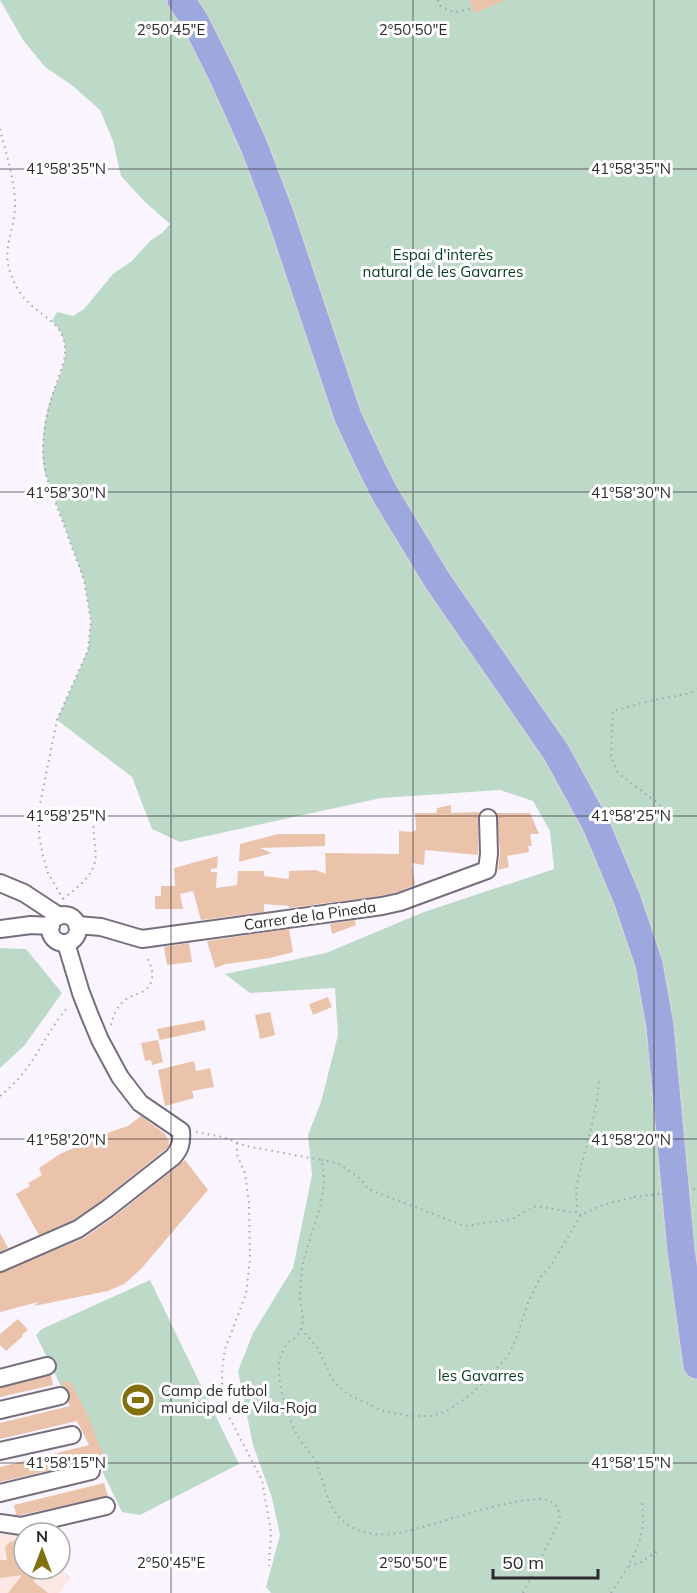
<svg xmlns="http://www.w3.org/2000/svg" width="697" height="1593" viewBox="0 0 697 1593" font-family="Mulish,sans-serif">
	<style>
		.education { fill: #fde7e4 }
		.green { fill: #bddac8 }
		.building { fill: #ebc3aa }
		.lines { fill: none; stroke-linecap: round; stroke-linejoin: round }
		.minor-casing { stroke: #766d7d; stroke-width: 20 }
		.trunk-casing { stroke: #d5d4d5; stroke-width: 30 }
		.path { stroke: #a9a4ad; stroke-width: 2; stroke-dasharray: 1.5 4.5; stroke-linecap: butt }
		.minor { stroke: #fff; stroke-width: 16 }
		.trunk { stroke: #9ca8de; stroke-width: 27 }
		.path-bridge { stroke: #a9a4ad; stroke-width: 2; stroke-dasharray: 1.5 4.5; stroke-linecap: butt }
		.ticks { fill: none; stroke: #2c292f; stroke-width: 1.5; stroke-opacity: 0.45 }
		.labels { text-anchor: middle; stroke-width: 6; stroke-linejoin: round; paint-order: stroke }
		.park-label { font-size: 15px; fill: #053c24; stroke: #fff }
		.street-label { font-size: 15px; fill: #2c292f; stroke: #fff }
		.poi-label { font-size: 15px; fill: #2c292f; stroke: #fff; text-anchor: start }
		.ticks-label { font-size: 15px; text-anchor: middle; fill: #2c292f; stroke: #fff; stroke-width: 6; stroke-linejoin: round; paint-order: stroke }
	</style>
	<rect width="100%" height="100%" fill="#faf4ff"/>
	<path class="education" d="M 0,1527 L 21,1530 L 21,1537 L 24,1539 L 24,1569 L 60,1568 L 71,1578 L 59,1593 L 0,1593 Z"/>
	<g class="green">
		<path d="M 0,0 L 697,0 L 697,1593 L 271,1593 L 266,1587 L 280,1535 L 272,1498 L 253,1445 L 238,1371 L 253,1333 L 293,1268 L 312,1175 L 308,1135 L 321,1102 L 338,1035 L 335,988 L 250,993 L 225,974 L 326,953 L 424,912 L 554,869 L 550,831 L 533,801 L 500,790 L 381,798 L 180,842 L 152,829 L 132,777 L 57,720 L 88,650 L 91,621 L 84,580 L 44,470 C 41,448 43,426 49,404 C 58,374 79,349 52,321 L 57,312 L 73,316 L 84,309 L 113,274 L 132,261 L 150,241 L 162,233 L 170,224 L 145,202 L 121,176 L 113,141 L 100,110 L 73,86 L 45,67 L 23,40 Z"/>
		<path d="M 0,948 L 26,949 L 62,993 L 24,1046 L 0,1068 Z"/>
		<path d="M 150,1280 L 239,1464 L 140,1515 L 122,1512 L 36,1335 L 42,1329 Z"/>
	</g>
	<g class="building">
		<path d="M 469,0 L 505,0 L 475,13 Z"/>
		<path d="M 451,805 L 451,813 L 479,812 L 478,818 L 478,855 L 425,850 L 424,865 L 412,863 L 415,885 L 397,892 L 380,896 L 289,908 L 289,906 L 264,904 L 264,912 L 201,920 L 193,891 L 180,894 L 183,909 L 155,909 L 155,896 L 161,896 L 161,886 L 175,886 L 174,868 L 218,856 L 217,868 L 211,869 L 211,872 L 217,872 L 216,888 L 237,885 L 238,871 L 264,871 L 264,876 L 289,879 L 289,871 L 316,870 L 326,874 L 325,853 L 399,854 L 399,831 L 412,832 L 416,830 L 415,813 L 436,813 L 437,808 Z"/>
		<path d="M 497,813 L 530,813 L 539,834 L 530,834 L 532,846 L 528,846 L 529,852 L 507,856 L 509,867 L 498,870 L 500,854 Z"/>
		<path d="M 278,834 L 325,834 L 325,846 L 260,848 L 272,853 L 239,862 L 240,844 Z"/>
		<path d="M 355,920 L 356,925 L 332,934 L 330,924 Z"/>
		<path d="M 289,929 L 293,952 L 270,958 L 226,964 L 215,968 L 207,941 Z"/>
		<path d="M 189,943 L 192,962 L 167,965 L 164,947 Z"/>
		<path d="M 328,997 L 332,1007 L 313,1015 L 309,1004 Z"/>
		<path d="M 270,1012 L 275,1035 L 260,1039 L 255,1015 Z"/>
		<path d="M 204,1020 L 206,1030 L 160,1040 L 157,1029 Z"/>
		<path d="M 158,1040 L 163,1062 L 152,1065 L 151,1060 L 145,1061 L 141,1043 Z"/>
		<path d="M 194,1061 L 196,1071 L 210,1068 L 214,1087 L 192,1091 L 194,1098 L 165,1106 L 158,1070 Z"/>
		<path d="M 141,1116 L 165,1134 L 169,1141 L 169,1145 L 166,1149 L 101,1201 L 73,1220 L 39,1235 L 16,1194 L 30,1186 L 28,1183 L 42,1175 L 39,1168 L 60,1154 L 104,1134 L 128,1126 Z"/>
		<path d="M 185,1160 L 208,1190 L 141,1269 L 124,1284 L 108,1291 L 34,1306 L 38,1302 L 0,1312 L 0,1273 L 84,1238 L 114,1217 Z"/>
		<path d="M 0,1233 L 8,1248 L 0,1252 Z"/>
		<path d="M 18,1319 L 28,1330 L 22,1335 L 23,1336 L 6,1351 L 0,1345 L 0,1334 Z"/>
		<path d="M 51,1375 L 53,1385 L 0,1397 L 0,1388 Z"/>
		<path d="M 67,1381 L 68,1383 L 71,1382 L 89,1418 L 98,1443 L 105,1457 L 103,1458 L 104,1460 L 97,1463 L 95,1459 L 89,1461 L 0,1482 L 0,1467 L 89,1445 L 77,1421 L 0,1439 L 0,1423 L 70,1406 L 68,1402 L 70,1393 L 67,1388 L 60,1384 Z"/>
		<path d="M 104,1483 L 108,1496 L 21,1515 L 16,1515 L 14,1505 Z"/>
		<path d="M 17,1540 L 24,1546 L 24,1573 L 27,1569 L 42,1569 L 33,1581 L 48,1593 L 8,1593 L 22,1575 L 0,1578 L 0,1560 L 7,1560 L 5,1547 L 10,1542 Z"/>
	</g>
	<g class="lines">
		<g class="minor-casing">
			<g id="minor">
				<path d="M 0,883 L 24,893 L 59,916"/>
				<circle cx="64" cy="929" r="14"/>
				<path d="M 77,925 L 101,927 L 142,939 L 382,906 L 400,902 L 487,870 L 489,854 L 488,818"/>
				<path d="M 0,929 L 31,925 L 51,926"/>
				<path d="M 0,1263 L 78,1229 L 107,1209 L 173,1157 C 180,1149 182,1143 181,1131 L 140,1103 L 120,1077 L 100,1040 L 90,1016 L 81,993 L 66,943"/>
				<path d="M 0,1378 L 47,1366"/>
				<path d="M 0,1410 L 60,1396"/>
				<path d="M 0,1451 L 72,1435"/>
				<path d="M 0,1493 L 91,1471"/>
				<path d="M 0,1523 L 21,1526 L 106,1506"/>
			</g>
		</g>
		<g class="trunk-casing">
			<path id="trunk" d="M 181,0 L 195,21 L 223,77 L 254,146 L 280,214 L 348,417 L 370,464 L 385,494 L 437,580 L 556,752 L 596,825 L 627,899 L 649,964 L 660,1026 L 681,1250 L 697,1365"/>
		</g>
		<g class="path">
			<path d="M 438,0 L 439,5 C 452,13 455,13 470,9"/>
			<path d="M 0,129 C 6,154 15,180 15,205 C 15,232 0,250 12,277 C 15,285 20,294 26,300 C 40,316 64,323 65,347 C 66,361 59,374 55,387 C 44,420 38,451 49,485 L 84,580 L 91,621 L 88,650 L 57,720 L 39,809 L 39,835 L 43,856 L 48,873 L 63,899"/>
			<path d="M 669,814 L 659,804 L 618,773 L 611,757 L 613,711 L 654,700 L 691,693 L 697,689"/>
			<path d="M 63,899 C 75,889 89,880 94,865 C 101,846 81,813 109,808"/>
			<path d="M 111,1025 C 113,1016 117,1006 125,1000 C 130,996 136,995 142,992 C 157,984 153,968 146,955"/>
			<path d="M 0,1096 C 15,1084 27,1070 37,1053 C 47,1037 56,1020 69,1006"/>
			<path d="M 196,1132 L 223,1137 L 246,1146 L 321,1160 C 332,1197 307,1235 302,1270 C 301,1279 300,1288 300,1297 C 301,1308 305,1319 301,1329 C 299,1336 294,1338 289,1342 C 283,1348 279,1358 279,1367 C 279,1390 286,1415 298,1436 C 303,1446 311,1452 316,1462 C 325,1484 327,1511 348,1525 C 360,1533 378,1536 392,1534 C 425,1530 526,1490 550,1501 C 558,1505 560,1512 560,1520 L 523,1593"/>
			<path d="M 237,1143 L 237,1155 L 245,1173 L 249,1203 L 250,1259 L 246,1294 L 225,1349 L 222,1370 L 222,1387 L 230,1419 L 262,1480 L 271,1532 L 269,1566"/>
			<path d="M 321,1160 L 337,1163 L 361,1179 L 368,1189 L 465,1226 L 512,1219 L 536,1206 L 576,1213"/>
			<path d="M 581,1215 L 576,1213 C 578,1203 575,1194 577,1184 C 584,1149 598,1114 599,1077"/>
			<path d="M 301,1329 L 318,1348 L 331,1377 L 337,1385 L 349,1395 L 383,1411 L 409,1416 L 432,1416 L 447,1411 L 466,1398 L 483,1383 L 508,1356 L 516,1339 L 528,1303 L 540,1278 L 552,1264 L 581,1215 L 602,1205 L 634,1197"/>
			<path d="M 629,1566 L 640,1563 L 659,1550"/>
			<path d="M 611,1593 C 623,1575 636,1556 641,1535 C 644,1524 643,1512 642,1501"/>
		</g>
		<use href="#minor" class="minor"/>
		<use href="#trunk" class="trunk"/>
		<path class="path-bridge" d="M 634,1197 L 697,1189"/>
	</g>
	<path class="ticks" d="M 171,0 L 171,1593M 413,0 L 413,1593M 654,0 L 654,1593M 0,169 L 697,169M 0,492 L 697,492M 0,816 L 697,816M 0,1139 L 697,1139M 0,1463 L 697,1463"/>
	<defs>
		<g id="stadium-disc" transform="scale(1.725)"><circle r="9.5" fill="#826f0e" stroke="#fff"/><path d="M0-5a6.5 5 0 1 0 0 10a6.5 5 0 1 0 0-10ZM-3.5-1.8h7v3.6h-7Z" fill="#fff"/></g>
	</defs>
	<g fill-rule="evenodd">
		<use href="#stadium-disc" x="138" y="1400"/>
	</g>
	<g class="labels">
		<g class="park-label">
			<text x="443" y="260">Espai d'interès<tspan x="443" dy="17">natural de les Gavarres</tspan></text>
			<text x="481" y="1381">les Gavarres</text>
		</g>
		<g class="street-label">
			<text transform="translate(310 916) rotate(-8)" y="5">Carrer de la Pineda</text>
		</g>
		<g class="poi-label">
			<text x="161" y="1396">Camp de futbol<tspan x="161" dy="17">municipal de Vila-Roja</tspan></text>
		</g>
	</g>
	<g class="ticks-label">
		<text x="171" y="35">2°50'45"E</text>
		<text x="413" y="35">2°50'50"E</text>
		<text x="66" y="174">41°58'35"N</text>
		<text x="631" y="174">41°58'35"N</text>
		<text x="66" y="498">41°58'30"N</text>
		<text x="631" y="498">41°58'30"N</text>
		<text x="66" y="821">41°58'25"N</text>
		<text x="631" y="821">41°58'25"N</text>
		<text x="66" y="1145">41°58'20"N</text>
		<text x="631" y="1145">41°58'20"N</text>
		<text x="66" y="1468">41°58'15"N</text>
		<text x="631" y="1468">41°58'15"N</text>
		<text x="171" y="1568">2°50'45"E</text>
		<text x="413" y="1568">2°50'50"E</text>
	</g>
	<g transform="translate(42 1551)"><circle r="28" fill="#ffffff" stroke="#aba9ac" stroke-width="1.5"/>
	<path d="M0-4.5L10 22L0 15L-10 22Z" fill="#826f0e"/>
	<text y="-9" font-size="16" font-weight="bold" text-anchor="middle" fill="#2c292f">N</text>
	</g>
	<path d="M493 1569v9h105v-9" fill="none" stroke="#2c292f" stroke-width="3"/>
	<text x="502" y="1569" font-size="18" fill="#2c292f" stroke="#ffffff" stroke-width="4.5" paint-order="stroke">50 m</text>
</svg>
